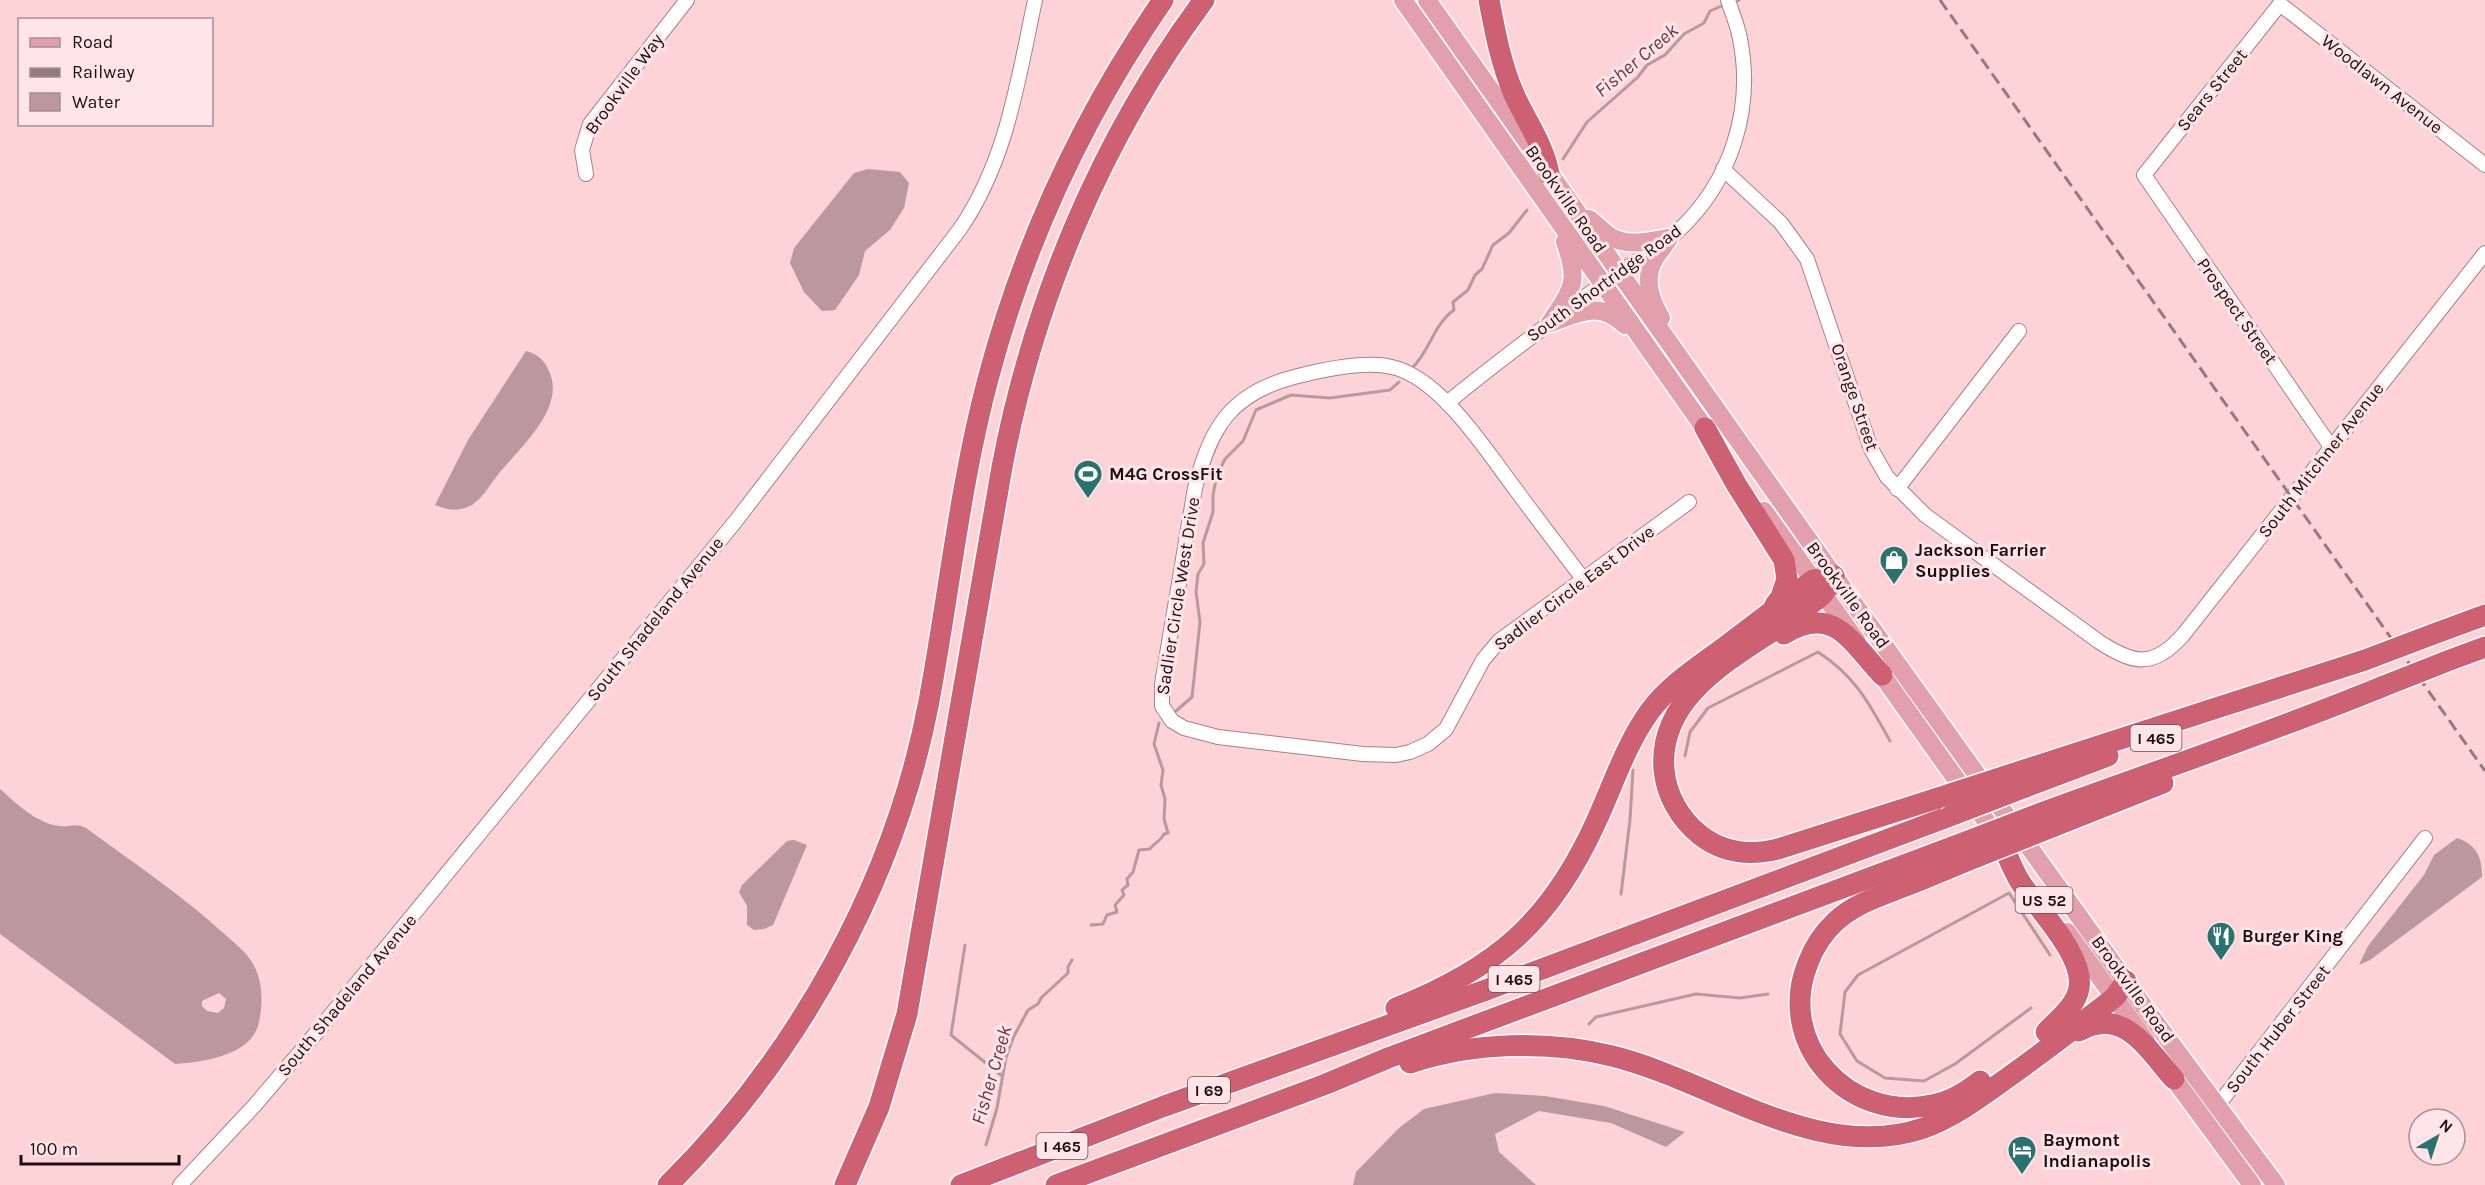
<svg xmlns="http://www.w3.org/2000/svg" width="2485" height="1185" viewBox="0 0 2485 1185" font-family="Karla,sans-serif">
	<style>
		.water { fill: #ba989c; fill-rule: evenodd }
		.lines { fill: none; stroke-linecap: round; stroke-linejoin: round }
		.stream { stroke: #ba989c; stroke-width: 3 }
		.minor-casing { stroke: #a78185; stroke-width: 16 }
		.major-casing { stroke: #fff; stroke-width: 21 }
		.highway-casing { stroke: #fff; stroke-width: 24 }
		.minor { stroke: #fff; stroke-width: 14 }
		.major { stroke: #e1a0ab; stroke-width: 18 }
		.highway { stroke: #cd6073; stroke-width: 21 }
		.rail { stroke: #96797c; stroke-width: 3; stroke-dasharray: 12 6; stroke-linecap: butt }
		.highway-bridge-casing { stroke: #fff; stroke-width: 24; stroke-linecap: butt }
		.highway-bridge { stroke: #cd6073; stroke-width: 21 }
		.labels { text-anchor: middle; stroke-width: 6; stroke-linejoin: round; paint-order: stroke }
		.shield { fill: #ffe5e7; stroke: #614f51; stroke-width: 1.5 }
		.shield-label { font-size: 16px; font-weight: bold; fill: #1d0f11 }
		.street-label { font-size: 18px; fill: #1d0f11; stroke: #ffe5e7 }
		.poi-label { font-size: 18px; font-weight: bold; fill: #1d0f11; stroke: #ffe5e7; text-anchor: start }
		.water-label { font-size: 20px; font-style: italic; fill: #6c3b42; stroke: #ffe5e7 }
	</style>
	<rect width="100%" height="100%" fill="#fdd3d7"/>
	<g class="water">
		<path d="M 868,169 L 900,172 L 909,183 L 904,208 L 890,230 L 865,251 L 859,275 L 835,310 L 822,311 L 804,292 L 790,263 L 794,248 L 854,173 Z"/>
		<path d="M 526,351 C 537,354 544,359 549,371 C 566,407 522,446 500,472 C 492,482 481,501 470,506 C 457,512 448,510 435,505 L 468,440 Z"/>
		<path d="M 0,789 C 17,804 36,823 59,826 C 70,828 73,822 86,828 C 131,861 179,893 221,931 C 232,941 246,951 253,964 C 263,981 263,1003 259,1022 C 252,1056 203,1062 175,1064 L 0,934 ZM 219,993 L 226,999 L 224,1008 L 218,1013 L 207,1011 L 202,1006 L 202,1001 Z"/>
		<path d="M 2457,838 C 2477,845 2482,857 2482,877 L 2370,960 L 2359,965 L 2368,946 L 2424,875 L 2434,855 Z"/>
		<path d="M 794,840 L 807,845 L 773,925 L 764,929 L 754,930 L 747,925 L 747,906 L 739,892 L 742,885 L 787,841 Z"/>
		<path d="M 1495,1093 L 1545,1096 L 1604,1106 L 1685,1132 L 1666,1147 L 1611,1123 L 1539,1111 L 1495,1134 L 1499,1152 L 1536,1185 L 1353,1185 L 1356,1172 L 1399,1128 L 1424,1109 Z"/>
	</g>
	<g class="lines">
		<g class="stream">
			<path d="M 1732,3 L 1739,0"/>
			<path d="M 1563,159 L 1587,122 L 1638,77 L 1647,65 L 1665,55 L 1684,34 L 1704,23 L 1710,11 L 1726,4"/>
			<path d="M 1412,368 C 1430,351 1433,325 1454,310 L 1453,302 L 1468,290 L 1475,275 L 1482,269 L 1493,245 L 1509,233 L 1527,210"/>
			<path d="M 1176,711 L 1192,697 L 1200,622 L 1196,592 L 1198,574 L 1204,564 L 1203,543 L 1213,512 L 1213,495 L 1217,475 L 1225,459 L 1243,441 L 1256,410 L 1291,395 L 1330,398 L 1390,390 L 1399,382"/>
			<path d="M 1685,756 L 1690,732 L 1708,708 L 1818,652 C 1855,676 1869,703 1890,741"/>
			<path d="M 1621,894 L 1630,820 L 1633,770"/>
			<path d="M 1091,925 L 1103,924 L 1107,915 L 1117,912 L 1115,905 L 1124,895 L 1122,890 L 1128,885 L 1127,879 L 1133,872 L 1139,850 L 1150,849 C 1155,842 1161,841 1164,834 L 1168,833 L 1164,819 L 1165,799 L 1161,785 L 1163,770 L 1154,744 L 1159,723"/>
			<path d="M 965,945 L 951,1035 L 1002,1076"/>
			<path d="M 2031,1008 L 1955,1064 L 1924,1081 L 1885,1078 L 1857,1061 L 1840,1034 L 1845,992 L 1858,975 L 2009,893 L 2050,955"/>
			<path d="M 1589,1024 L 1596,1017 L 1696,994 L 1740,998 L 1768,994"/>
			<path d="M 986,1145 L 997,1108 L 1006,1057 L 1014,1036 L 1028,1010 L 1038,1004 L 1041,998 L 1068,973 L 1068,967 L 1072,960"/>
		</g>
		<g class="minor-casing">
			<g id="minor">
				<path d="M 1723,169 L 1781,223 L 1807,259 L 1871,449 L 1887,477 L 1925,515 L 2098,641 C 2133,664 2153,669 2183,635 L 2485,253"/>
				<path d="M 586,174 L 582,150 L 590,124 L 687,0"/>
				<path d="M 1447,403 C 1497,362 1548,324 1600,286 C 1625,267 1655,252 1678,231 C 1731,182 1754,109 1740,39 C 1738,26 1732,13 1728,0"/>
				<path d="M 2331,447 L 2144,175 L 2280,4 L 2485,165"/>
				<path d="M 1897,489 L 2019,331"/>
				<path d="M 1584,580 C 1561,550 1538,520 1516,490 C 1487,452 1441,378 1392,367 C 1364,360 1321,370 1294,377 C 1230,394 1211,427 1195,488 L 1162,684 L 1162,706 L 1172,721 L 1184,728 L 1218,737 L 1363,754 L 1396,755 L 1410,752 L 1428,744 L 1446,729 L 1483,660 L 1499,641 L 1689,502"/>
				<path d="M 2218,1105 L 2425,838"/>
				<path d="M 180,1185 L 255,1105 L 312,1038 L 735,522 L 960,229 C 1007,160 1018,80 1035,0"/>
			</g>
		</g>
		<g class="major-casing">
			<g id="major">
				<path d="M 1403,0 L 1713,440"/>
				<path d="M 1427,0 L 1834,576 L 2147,1011 L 2276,1185"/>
				<path d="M 1589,219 C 1596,224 1601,230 1608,235 C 1626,248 1649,241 1669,238"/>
				<path d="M 1661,318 C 1650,299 1643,278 1655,258 C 1660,251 1665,245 1669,238"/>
				<path d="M 1550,323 C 1572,289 1580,283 1565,242"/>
				<path d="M 1550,323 C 1580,313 1599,300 1625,325"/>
				<path d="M 1764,511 L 1856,640"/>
				<path d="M 1874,664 L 2001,842"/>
				<path d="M 2067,932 L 2146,1041"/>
				<path d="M 2166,1068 L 2252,1185"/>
			</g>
		</g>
		<g class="highway-casing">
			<g id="highway">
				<path d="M 1489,0 C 1495,32 1501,64 1514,94 C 1526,121 1544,145 1549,174"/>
				<path d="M 1705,428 L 1736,484 L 1784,560 L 1787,579 L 1781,597 L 1775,605"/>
				<path d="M 1834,576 C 1831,582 1827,590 1822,595 C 1768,644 1657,680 1664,769 C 1666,795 1680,819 1700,835 C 1723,853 1750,856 1778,849 L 1938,798"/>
				<path d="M 1784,634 C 1834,604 1850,641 1882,675"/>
				<path d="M 2431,635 L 2485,615"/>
				<path d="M 2450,660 L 2485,647"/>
				<path d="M 2012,774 L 2365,660"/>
				<path d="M 2023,788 L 2108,756"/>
				<path d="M 2041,813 C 2156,771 2272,732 2384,686"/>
				<path d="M 2052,827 L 2163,783"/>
				<path d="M 2001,842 C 2007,854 2012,868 2019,880 C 2036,908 2085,955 2079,988 C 2076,1006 2058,1019 2046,1032"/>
				<path d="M 1979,856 C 1954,866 1929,877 1903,887 C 1880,896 1854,904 1835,922 C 1822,934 1814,947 1808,963 C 1775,1044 1849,1123 1932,1105 C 1950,1102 1966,1092 1980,1081"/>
				<path d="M 1396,1008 C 1497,968 1551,921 1596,822 C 1613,785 1626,744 1650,711 C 1670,684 1699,666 1726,646 C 1755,624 1784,602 1813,580 L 1834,576"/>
				<path d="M 2079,1031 C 2123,1005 2148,1050 2174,1079"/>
				<path d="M 1410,1063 C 1474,1042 1548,1040 1612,1056 C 1713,1081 1818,1164 1924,1128 C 1956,1116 1982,1096 2010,1076 C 2045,1051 2080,1024 2115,997 L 2126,981"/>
				<path d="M 668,1185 C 798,1056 895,882 929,701 C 949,594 960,484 988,379 C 1024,243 1083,116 1163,0"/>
				<path d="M 845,1185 L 879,1107 L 907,1014 L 1002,467 C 1034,299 1102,137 1204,0"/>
				<path d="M 961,1185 L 1162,1107 L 1486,990 L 1950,816"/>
				<path d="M 1056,1185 L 1326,1084 L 1388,1058 L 1968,841"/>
			</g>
		</g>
		<use href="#minor" class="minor"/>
		<use href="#major" class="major"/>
		<use href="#highway" class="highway"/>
		<path class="rail" d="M 1940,0 L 2485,771"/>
		<g class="highway-bridge-casing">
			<g id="highway-bridge">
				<path d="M 2365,660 L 2431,635"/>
				<path d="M 2384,686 L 2450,660"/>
				<path d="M 1938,798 L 2012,774"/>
				<path d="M 1950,816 L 2023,788"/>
				<path d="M 1968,841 L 2041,813"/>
				<path d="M 1979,856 L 2052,827"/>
			</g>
		</g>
		<use href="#highway-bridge" class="highway-bridge"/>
	</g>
	<defs>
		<g id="stadium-pin" transform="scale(1.5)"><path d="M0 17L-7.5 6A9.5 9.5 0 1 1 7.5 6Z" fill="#29736f" stroke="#ffe5e7"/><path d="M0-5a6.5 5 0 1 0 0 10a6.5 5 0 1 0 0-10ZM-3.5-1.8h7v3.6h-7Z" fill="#fff"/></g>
		<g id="shop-pin" transform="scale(1.5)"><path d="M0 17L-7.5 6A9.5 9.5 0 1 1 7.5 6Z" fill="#29736f" stroke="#ffe5e7"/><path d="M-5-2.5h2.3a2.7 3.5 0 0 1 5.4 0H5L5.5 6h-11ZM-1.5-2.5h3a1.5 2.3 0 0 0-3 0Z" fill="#fff"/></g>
		<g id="restaurant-pin" transform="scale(1.5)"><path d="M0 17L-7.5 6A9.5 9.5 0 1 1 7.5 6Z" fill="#29736f" stroke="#ffe5e7"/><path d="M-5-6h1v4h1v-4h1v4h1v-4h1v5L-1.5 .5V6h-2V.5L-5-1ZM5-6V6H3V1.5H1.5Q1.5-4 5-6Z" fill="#fff"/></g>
		<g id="hotel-pin" transform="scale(1.5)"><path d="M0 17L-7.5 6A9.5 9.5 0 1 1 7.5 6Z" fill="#29736f" stroke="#ffe5e7"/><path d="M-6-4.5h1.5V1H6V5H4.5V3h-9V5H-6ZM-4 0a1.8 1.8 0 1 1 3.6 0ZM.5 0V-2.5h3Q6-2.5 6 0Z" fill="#fff"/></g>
	</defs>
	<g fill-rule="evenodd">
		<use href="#stadium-pin" x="1088" y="474"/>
		<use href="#shop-pin" x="1894" y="560"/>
		<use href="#restaurant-pin" x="2221" y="936"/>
		<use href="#hotel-pin" x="2022" y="1150"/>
	</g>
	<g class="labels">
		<g class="shield">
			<rect x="2130.5" y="725" width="51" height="26" rx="4.5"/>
			<rect x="2015.5" y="887" width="57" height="26" rx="4.5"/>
			<rect x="1488.5" y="966" width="51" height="26" rx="4.5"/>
			<rect x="1188" y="1077" width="42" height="26" rx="4.5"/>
			<rect x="1036.5" y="1133" width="51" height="26" rx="4.5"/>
		</g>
		<g class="shield-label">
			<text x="2156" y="744">I 465</text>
			<text x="2044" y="906">US 52</text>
			<text x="1514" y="985">I 465</text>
			<text x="1209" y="1096">I 69</text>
			<text x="1062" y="1152">I 465</text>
		</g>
		<g class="street-label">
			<text transform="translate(624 84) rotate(-54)" y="6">Brookville Way</text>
			<text transform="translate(2382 84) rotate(38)" y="6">Woodlawn Avenue</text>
			<text transform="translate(2212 90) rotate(-51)" y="6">Sears Street</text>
			<text transform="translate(1566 199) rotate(55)" y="6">Brookville Road</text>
			<text transform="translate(1604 283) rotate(-36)" y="6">South Shortridge Road</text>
			<text transform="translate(2237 311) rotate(55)" y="6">Prospect Street</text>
			<text transform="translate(1855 397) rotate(71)" y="6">Orange Street</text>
			<text transform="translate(2321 460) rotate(-52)" y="6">South Mitchner Avenue</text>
			<text transform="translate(1574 588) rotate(-37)" y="6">Sadlier Circle East Drive</text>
			<text transform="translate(1848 595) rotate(54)" y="6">Brookville Road</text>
			<text transform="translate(1178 596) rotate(-81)" y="6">Sadlier Circle West Drive</text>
			<text transform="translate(655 619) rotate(-51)" y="6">South Shadeland Avenue</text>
			<text transform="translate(2133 989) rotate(54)" y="6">Brookville Road</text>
			<text transform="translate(347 995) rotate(-50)" y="6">South Shadeland Avenue</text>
			<text transform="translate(2278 1029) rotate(-52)" y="6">South Huber Street</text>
		</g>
		<g class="poi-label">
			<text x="1109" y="480">M4G CrossFit</text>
			<text x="1915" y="556">Jackson Farrier<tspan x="1915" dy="21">Supplies</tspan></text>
			<text x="2242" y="942">Burger King</text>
			<text x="2043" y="1146">Baymont<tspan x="2043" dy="21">Indianapolis</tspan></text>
		</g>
		<g class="water-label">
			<text transform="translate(1636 60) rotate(-40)" y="7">Fisher Creek</text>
			<text transform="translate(991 1075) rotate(-74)" y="7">Fisher Creek</text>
		</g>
	</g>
	<rect x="18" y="18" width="195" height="108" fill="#ffe5e7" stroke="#a58f91" stroke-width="1.5"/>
	<rect x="30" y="38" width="30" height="9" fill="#e1a0ab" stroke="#a58f91" stroke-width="1.5"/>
	<text x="72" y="48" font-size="18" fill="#1d0f11">Road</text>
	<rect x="30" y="68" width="30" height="9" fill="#96797c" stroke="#a58f91" stroke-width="1.5"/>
	<text x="72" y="78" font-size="18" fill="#1d0f11">Railway</text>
	<rect x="30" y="93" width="30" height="18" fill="#ba989c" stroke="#a58f91" stroke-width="1.5"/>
	<text x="72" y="108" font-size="18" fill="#1d0f11">Water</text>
	<g transform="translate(2437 1137) rotate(39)"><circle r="28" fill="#ffe5e7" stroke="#a58f91" stroke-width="1.5"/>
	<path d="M0-4.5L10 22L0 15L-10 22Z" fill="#29736f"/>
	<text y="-9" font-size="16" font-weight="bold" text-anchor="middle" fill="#1d0f11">N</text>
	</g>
	<path d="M21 1155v9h158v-9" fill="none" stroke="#1d0f11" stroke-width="3"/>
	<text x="30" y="1155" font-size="18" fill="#1d0f11" stroke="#ffe5e7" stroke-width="4.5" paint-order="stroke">100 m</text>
</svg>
